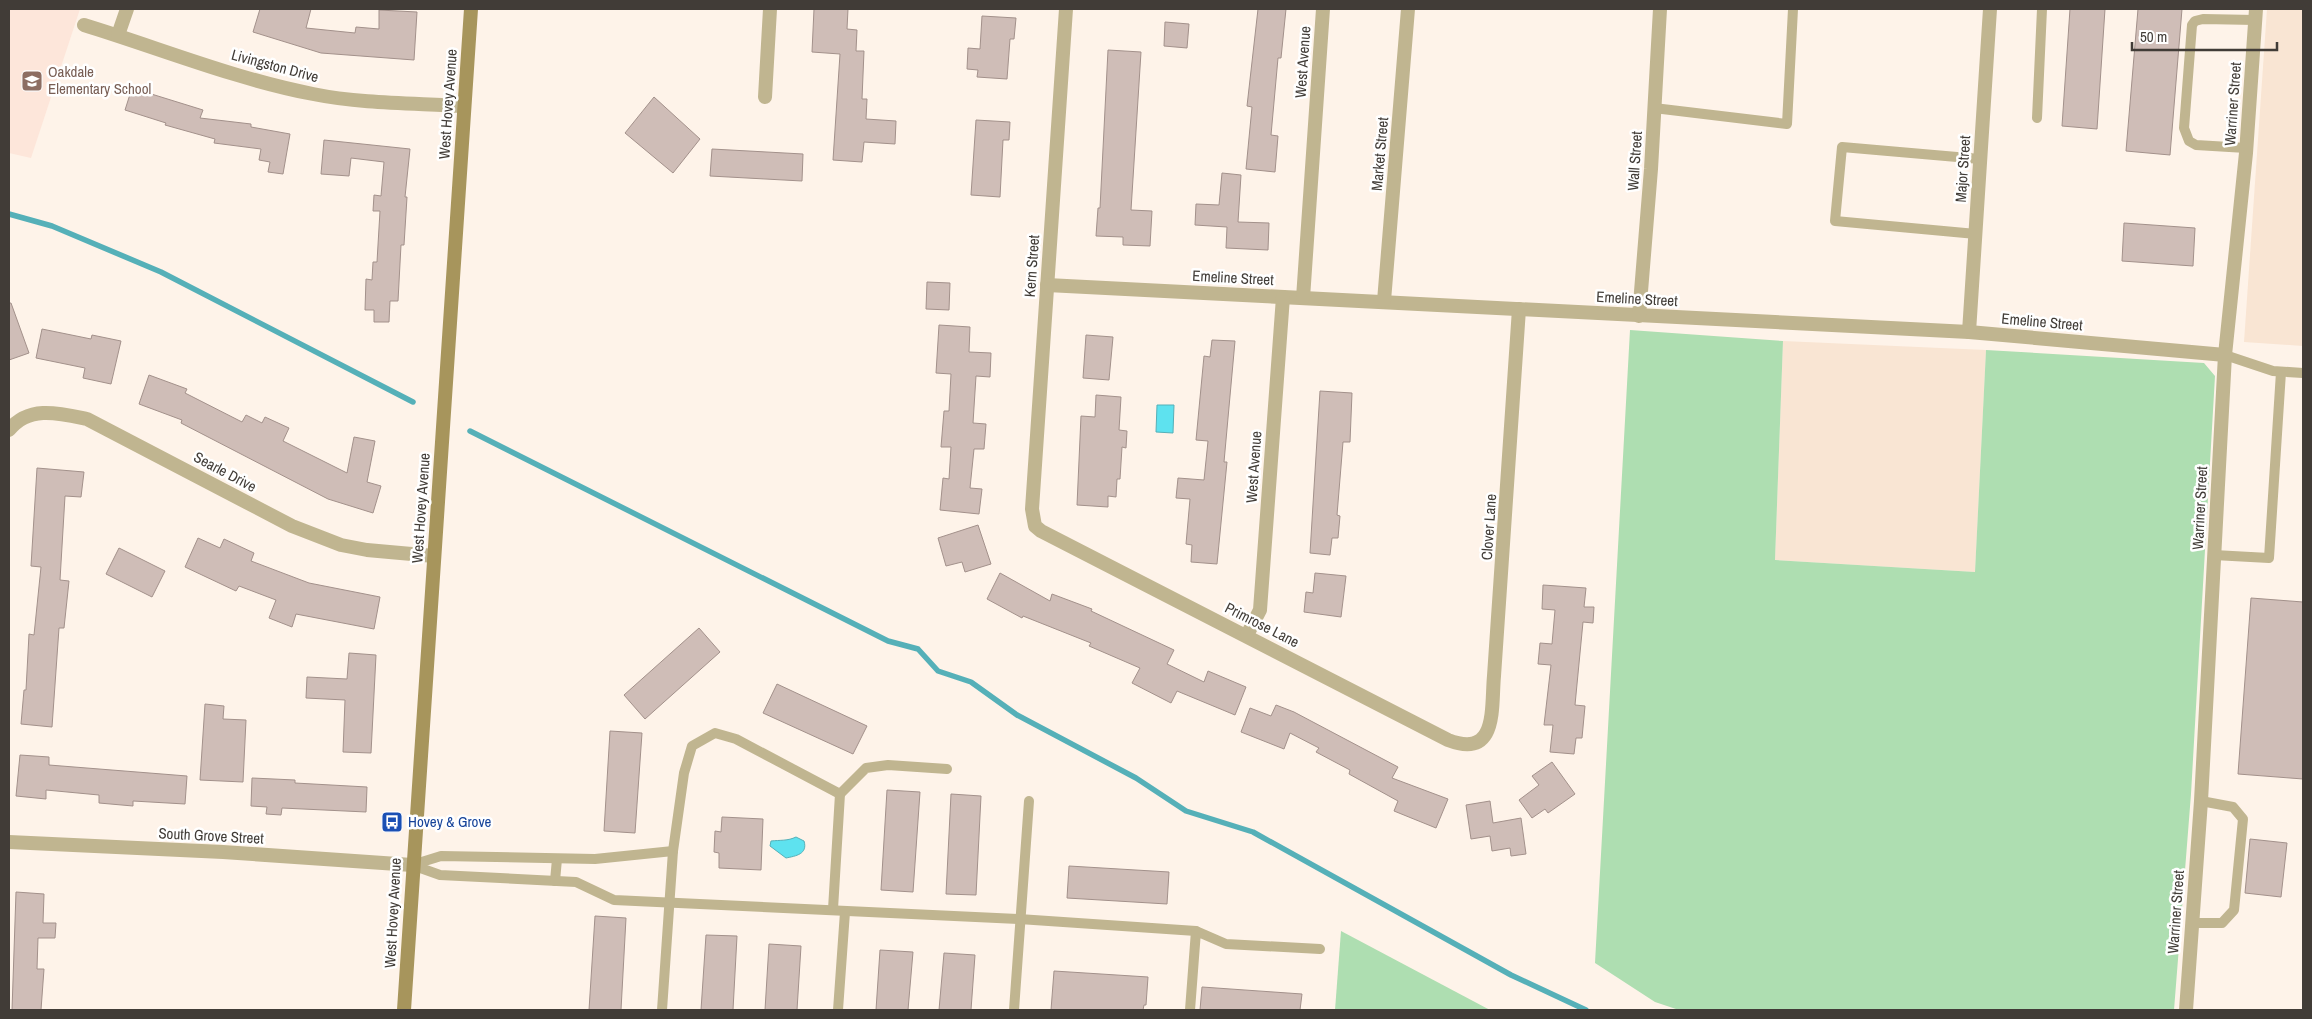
<svg xmlns="http://www.w3.org/2000/svg" width="2312" height="1019" viewBox="0 0 2312 1019" font-family="'Archivo Narrow',sans-serif">
	<style>
		.built { fill: #f9e5d3 }
		.education { fill: #fde6da }
		.green { fill: #aedeb1 }
		.water { fill: #5ee2ef; stroke: #55b0b8 }
		.lines { fill: none; stroke-linecap: round; stroke-linejoin: round }
		.stream { stroke: #55b0b8; stroke-width: 5.5 }
		.building { fill: #cfbdb7; stroke: #a3918b }
		.service { stroke: #c0b590; stroke-width: 10 }
		.minor { stroke: #c0b590; stroke-width: 14 }
		.secondary { stroke: #a7955c; stroke-width: 14 }
		.labels { text-anchor: middle; stroke-width: 5; stroke-linejoin: round; paint-order: stroke }
		.street-label { font-size: 15px; fill: #413c37; stroke: #fff }
		.education-label { font-size: 15px; fill: #785e54; stroke: #fff; text-anchor: start }
		.transit-label { font-size: 15px; fill: #164399; stroke: #fff; text-anchor: start }
	</style>
	<rect width="100%" height="100%" fill="#fef3e9"/>
	<g class="built">
		<path d="M 2267,9 L 2303,9 L 2303,346 L 2244,342 Z"/>
		<path d="M 1783,341 L 1986,350 L 1975,572 L 1775,560 Z"/>
	</g>
	<path class="education" d="M 9,9 L 80,9 L 31,158 L 9,153 Z"/>
	<g class="green">
		<path d="M 1630,330 L 1783,341 L 1775,560 L 1975,572 L 1986,350 L 2204,363 L 2215,376 L 2191,794 L 2174,1010 L 1679,1010 L 1655,1002 L 1595,963 Z"/>
		<path d="M 1341,931 L 1490,1010 L 1335,1010 Z"/>
	</g>
	<g class="water">
		<path d="M 1157,405 L 1174,405 L 1173,433 L 1156,432 Z"/>
		<path d="M 796,837 L 804,841 C 808,854 796,856 786,858 L 770,846 L 771,841 C 780,840 788,841 796,837 Z"/>
	</g>
	<g class="lines">
		<g class="stream">
			<path d="M 9,214 L 52,226 L 161,272 L 413,402"/>
			<path d="M 470,431 L 888,641 L 918,649 L 938,671 L 971,682 L 1017,715 L 1136,778 L 1186,811 L 1253,832 L 1511,975 L 1586,1010"/>
		</g>
	</g>
	<g class="building">
		<path d="M 260,9 L 311,9 L 306,28 L 355,33 L 356,27 L 379,29 L 379,10 L 417,12 L 414,60 L 321,53 L 253,32 Z"/>
		<path d="M 814,9 L 848,9 L 847,29 L 857,30 L 856,51 L 864,51 L 862,99 L 867,99 L 866,119 L 896,121 L 895,144 L 864,142 L 862,162 L 833,160 L 840,54 L 812,52 Z"/>
		<path d="M 1258,9 L 1286,9 L 1281,58 L 1278,58 L 1271,135 L 1278,136 L 1275,172 L 1246,169 L 1252,107 L 1247,106 Z"/>
		<path d="M 2070,9 L 2105,9 L 2097,129 L 2062,126 Z"/>
		<path d="M 2138,9 L 2182,9 L 2170,155 L 2126,151 Z"/>
		<path d="M 982,16 L 1016,18 L 1014,39 L 1010,39 L 1007,79 L 977,77 L 978,70 L 967,69 L 968,48 L 980,49 Z"/>
		<path d="M 1165,22 L 1189,24 L 1187,48 L 1164,46 Z"/>
		<path d="M 1108,50 L 1141,52 L 1131,210 L 1152,211 L 1150,246 L 1123,245 L 1123,237 L 1096,236 L 1098,208 L 1100,208 Z"/>
		<path d="M 132,88 L 203,110 L 200,118 L 251,124 L 251,127 L 290,134 L 283,174 L 268,172 L 270,162 L 259,160 L 261,149 L 214,143 L 215,139 L 165,125 L 166,123 L 125,110 Z"/>
		<path d="M 654,97 L 700,139 L 673,173 L 625,133 Z"/>
		<path d="M 976,120 L 1010,122 L 1009,140 L 1003,140 L 1000,197 L 971,195 Z"/>
		<path d="M 324,140 L 410,149 L 405,197 L 407,197 L 404,245 L 401,245 L 398,301 L 390,301 L 389,322 L 374,322 L 374,310 L 365,310 L 366,279 L 372,280 L 373,262 L 377,262 L 380,211 L 373,211 L 374,195 L 381,196 L 384,162 L 351,158 L 349,176 L 321,174 Z"/>
		<path d="M 712,149 L 803,154 L 802,181 L 710,176 Z"/>
		<path d="M 1222,173 L 1241,175 L 1238,222 L 1269,223 L 1268,250 L 1226,248 L 1227,227 L 1195,225 L 1196,204 L 1219,205 Z"/>
		<path d="M 2124,223 L 2195,228 L 2193,266 L 2122,261 Z"/>
		<path d="M 927,282 L 950,283 L 949,310 L 926,309 Z"/>
		<path d="M 9,303 L 11,303 L 29,353 L 9,360 Z"/>
		<path d="M 939,325 L 970,327 L 969,352 L 991,353 L 990,377 L 976,376 L 973,423 L 986,424 L 984,449 L 974,449 L 970,488 L 982,489 L 979,514 L 940,510 L 943,478 L 949,479 L 951,447 L 941,447 L 944,411 L 949,411 L 951,374 L 936,373 Z"/>
		<path d="M 42,329 L 91,339 L 92,335 L 121,341 L 111,384 L 83,378 L 85,368 L 36,358 Z"/>
		<path d="M 1086,335 L 1113,337 L 1109,380 L 1083,378 Z"/>
		<path d="M 1212,340 L 1235,341 L 1224,462 L 1227,462 L 1217,564 L 1191,562 L 1192,545 L 1186,544 L 1190,499 L 1176,498 L 1178,478 L 1204,480 L 1208,441 L 1196,440 L 1204,356 L 1210,357 Z"/>
		<path d="M 149,375 L 187,389 L 185,393 L 242,422 L 246,415 L 262,423 L 265,417 L 289,428 L 283,441 L 347,473 L 354,437 L 375,441 L 367,482 L 381,486 L 373,513 L 328,499 L 181,423 L 182,420 L 139,404 Z"/>
		<path d="M 1320,391 L 1352,393 L 1350,442 L 1343,442 L 1337,515 L 1340,516 L 1338,538 L 1332,538 L 1330,555 L 1310,553 Z"/>
		<path d="M 1096,395 L 1121,397 L 1119,430 L 1127,431 L 1126,448 L 1122,447 L 1120,479 L 1117,479 L 1116,497 L 1108,496 L 1108,507 L 1077,505 L 1081,416 L 1095,417 Z"/>
		<path d="M 37,468 L 84,472 L 81,497 L 65,496 L 60,580 L 69,581 L 64,628 L 59,628 L 52,727 L 21,724 L 24,690 L 26,690 L 29,634 L 34,635 L 41,567 L 31,566 Z"/>
		<path d="M 978,525 L 991,564 L 965,572 L 962,562 L 946,566 L 938,538 Z"/>
		<path d="M 198,538 L 220,548 L 224,539 L 254,553 L 251,561 L 309,583 L 380,597 L 374,629 L 296,614 L 292,627 L 269,618 L 276,600 L 239,586 L 236,591 L 185,567 Z"/>
		<path d="M 119,548 L 165,571 L 152,597 L 106,574 Z"/>
		<path d="M 1000,573 L 1050,601 L 1052,594 L 1092,609 L 1091,611 L 1174,650 L 1167,664 L 1204,682 L 1208,671 L 1246,687 L 1235,715 L 1177,691 L 1171,703 L 1132,683 L 1140,668 L 1089,646 L 1091,643 L 1023,616 L 1022,618 L 987,599 Z"/>
		<path d="M 1315,573 L 1346,576 L 1341,617 L 1304,612 L 1306,592 L 1313,593 Z"/>
		<path d="M 1543,585 L 1586,588 L 1584,607 L 1594,607 L 1593,623 L 1583,622 L 1575,705 L 1585,706 L 1582,738 L 1576,738 L 1574,754 L 1550,752 L 1553,725 L 1544,725 L 1551,665 L 1538,664 L 1540,643 L 1552,644 L 1555,610 L 1542,609 Z"/>
		<path d="M 2251,598 L 2303,602 L 2303,779 L 2238,774 Z"/>
		<path d="M 699,628 L 720,652 L 645,719 L 624,695 Z"/>
		<path d="M 349,653 L 376,655 L 371,753 L 343,752 L 345,700 L 306,698 L 307,677 L 347,679 Z"/>
		<path d="M 777,684 L 867,726 L 853,754 L 763,713 Z"/>
		<path d="M 205,704 L 224,706 L 223,719 L 246,720 L 243,782 L 200,780 Z"/>
		<path d="M 1276,705 L 1294,712 L 1398,767 L 1392,778 L 1448,799 L 1436,828 L 1394,811 L 1398,801 L 1349,774 L 1350,770 L 1316,752 L 1319,748 L 1290,733 L 1284,749 L 1241,732 L 1250,708 L 1271,716 Z"/>
		<path d="M 610,731 L 642,733 L 635,833 L 604,831 Z"/>
		<path d="M 20,755 L 49,757 L 49,765 L 187,776 L 185,804 L 133,801 L 133,806 L 99,803 L 99,795 L 46,790 L 46,799 L 16,796 Z"/>
		<path d="M 1552,762 L 1575,794 L 1548,813 L 1545,809 L 1532,818 L 1519,800 L 1539,785 L 1532,776 Z"/>
		<path d="M 252,778 L 295,780 L 295,783 L 367,787 L 366,812 L 282,808 L 281,815 L 266,814 L 267,807 L 251,806 Z"/>
		<path d="M 887,790 L 920,792 L 913,892 L 881,890 Z"/>
		<path d="M 951,794 L 981,796 L 976,895 L 946,894 Z"/>
		<path d="M 1490,801 L 1493,823 L 1521,818 L 1526,854 L 1511,856 L 1510,848 L 1492,851 L 1490,836 L 1471,839 L 1466,805 Z"/>
		<path d="M 722,817 L 763,819 L 761,870 L 719,868 L 719,853 L 714,852 L 715,831 L 721,832 Z"/>
		<path d="M 2250,839 L 2287,843 L 2281,897 L 2245,893 Z"/>
		<path d="M 1069,866 L 1169,872 L 1167,904 L 1067,898 Z"/>
		<path d="M 16,892 L 44,894 L 43,923 L 56,923 L 55,938 L 38,938 L 37,969 L 44,969 L 41,1010 L 12,1010 Z"/>
		<path d="M 595,916 L 626,918 L 621,1010 L 589,1010 Z"/>
		<path d="M 706,935 L 737,936 L 733,1010 L 701,1010 Z"/>
		<path d="M 769,944 L 801,946 L 797,1010 L 765,1010 Z"/>
		<path d="M 880,950 L 913,952 L 908,1010 L 876,1010 Z"/>
		<path d="M 944,953 L 975,955 L 971,1010 L 939,1010 Z"/>
		<path d="M 1054,971 L 1148,977 L 1146,1005 L 1144,1005 L 1143,1010 L 1051,1010 Z"/>
		<path d="M 1202,987 L 1302,994 L 1300,1010 L 1200,1010 Z"/>
	</g>
	<g class="lines">
		<g class="service">
			<path d="M 1654,108 L 1787,124 L 1793,9"/>
			<path d="M 2037,118 L 2042,9"/>
			<path d="M 2246,148 L 2196,145 L 2189,141 L 2184,128 L 2192,25 L 2195,21 L 2203,19 L 2255,20"/>
			<path d="M 1976,234 L 1835,221 L 1842,147 L 1980,159"/>
			<path d="M 2225,355 L 2273,371 L 2303,373"/>
			<path d="M 2214,555 L 2269,558 L 2281,372"/>
			<path d="M 412,865 L 440,875 L 576,882 L 614,900 L 1019,919 L 1196,931"/>
			<path d="M 412,865 L 441,856 L 595,859 L 673,851"/>
			<path d="M 555,881 L 557,859"/>
			<path d="M 833,909 L 840,794"/>
			<path d="M 2192,923 L 2222,923 L 2234,910 L 2243,819 L 2233,807 L 2201,801"/>
			<path d="M 662,1010 L 673,851 L 684,773 L 692,746 L 715,733 L 736,739 L 840,794 L 866,768 L 888,765 L 947,769"/>
			<path d="M 838,1010 L 845,912"/>
			<path d="M 1014,1010 L 1029,801"/>
			<path d="M 1190,1010 L 1196,931 L 1226,944 L 1320,949"/>
		</g>
		<g class="minor">
			<path d="M 1066,9 L 1032,509 L 1035,526 L 1041,531 L 1448,740 C 1498,759 1491,709 1494,676 L 1519,309"/>
			<path d="M 84,25 C 159,48 235,79 313,94 C 362,104 414,103 464,106"/>
			<path d="M 118,35 L 127,9"/>
			<path d="M 765,97 L 770,9"/>
			<path d="M 1047,285 L 1969,332 L 2225,355"/>
			<path d="M 1303,298 L 1323,9"/>
			<path d="M 1384,301 L 1408,9"/>
			<path d="M 1639,316 L 1651,169 L 1660,9"/>
			<path d="M 1969,332 L 1990,9"/>
			<path d="M 9,430 C 29,405 59,413 87,419 L 292,526 L 341,545 L 367,550 L 434,556"/>
			<path d="M 1247,635 L 1260,610 L 1283,297"/>
			<path d="M 9,842 L 223,852 L 412,865"/>
			<path d="M 2186,1010 L 2201,801 L 2225,355 L 2246,153 L 2256,9"/>
		</g>
		<path class="secondary" d="M 404,1010 L 471,9"/>
	</g>
	<defs>
		<g id="school-square" transform="scale(1.125)"><rect x="-9" y="-9" width="18" height="18" rx="4" fill="#8d6e63" stroke="#fff"/><path d="M0-5L7-2L0 1L-7-2ZM-4 1L0 2.5L4 1V4Q0 6-4 4Z" fill="#fff"/></g>
		<g id="bus-square" transform="scale(1.125)"><rect x="-9" y="-9" width="18" height="18" rx="4" fill="#1a4fb4" stroke="#fff"/><path d="M-5-6H5V4H4V6H2V4H-2V6H-4V4H-5ZM-3.5-4V0h7V-4ZM-3.5 1.2v1.5H-2V1.2ZM2 1.2v1.5H3.5V1.2Z" fill="#fff"/></g>
	</defs>
	<g fill-rule="evenodd">
		<use href="#school-square" x="32" y="81"/>
		<use href="#bus-square" x="392" y="822"/>
	</g>
	<g class="labels">
		<g class="street-label">
			<text transform="translate(1303 62) rotate(-86)" y="5">West Avenue</text>
			<text transform="translate(275 66) rotate(15)" y="5">Livingston Drive</text>
			<text transform="translate(448 104) rotate(-86)" y="5">West Hovey Avenue</text>
			<text transform="translate(2233 104) rotate(-86)" y="5">Warriner Street</text>
			<text transform="translate(1380 154) rotate(-85)" y="5">Market Street</text>
			<text transform="translate(1635 161) rotate(-86)" y="5">Wall Street</text>
			<text transform="translate(1963 169) rotate(-86)" y="5">Major Street</text>
			<text transform="translate(1032 266) rotate(-86)" y="5">Kern Street</text>
			<text transform="translate(1233 278) rotate(3)" y="5">Emeline Street</text>
			<text transform="translate(1637 299) rotate(3)" y="5">Emeline Street</text>
			<text transform="translate(2042 322) rotate(5)" y="5">Emeline Street</text>
			<text transform="translate(1254 467) rotate(-86)" y="5">West Avenue</text>
			<text transform="translate(225 472) rotate(28)" y="5">Searle Drive</text>
			<text transform="translate(421 508) rotate(-86)" y="5">West Hovey Avenue</text>
			<text transform="translate(2200 508) rotate(-87)" y="5">Warriner Street</text>
			<text transform="translate(1489 527) rotate(-86)" y="5">Clover Lane</text>
			<text transform="translate(1262 625) rotate(27)" y="5">Primrose Lane</text>
			<text transform="translate(211 836) rotate(3)" y="5">South Grove Street</text>
			<text transform="translate(2176 912) rotate(-86)" y="5">Warriner Street</text>
			<text transform="translate(393 913) rotate(-87)" y="5">West Hovey Avenue</text>
		</g>
		<g class="education-label">
			<text x="48" y="77">Oakdale<tspan x="48" dy="17">Elementary School</tspan></text>
		</g>
		<g class="transit-label">
			<text x="408" y="827">Hovey &amp; Grove</text>
		</g>
	</g>
	<rect width="2312" height="1019" fill="none" stroke="#413c37" stroke-width="20"/>
	<path d="M2132 42v8h145v-8" fill="none" stroke="#413c37" stroke-width="2.5"/>
	<text x="2140" y="42" font-size="15" fill="#413c37" stroke="#ffffff" stroke-width="4" paint-order="stroke">50 m</text>
</svg>
